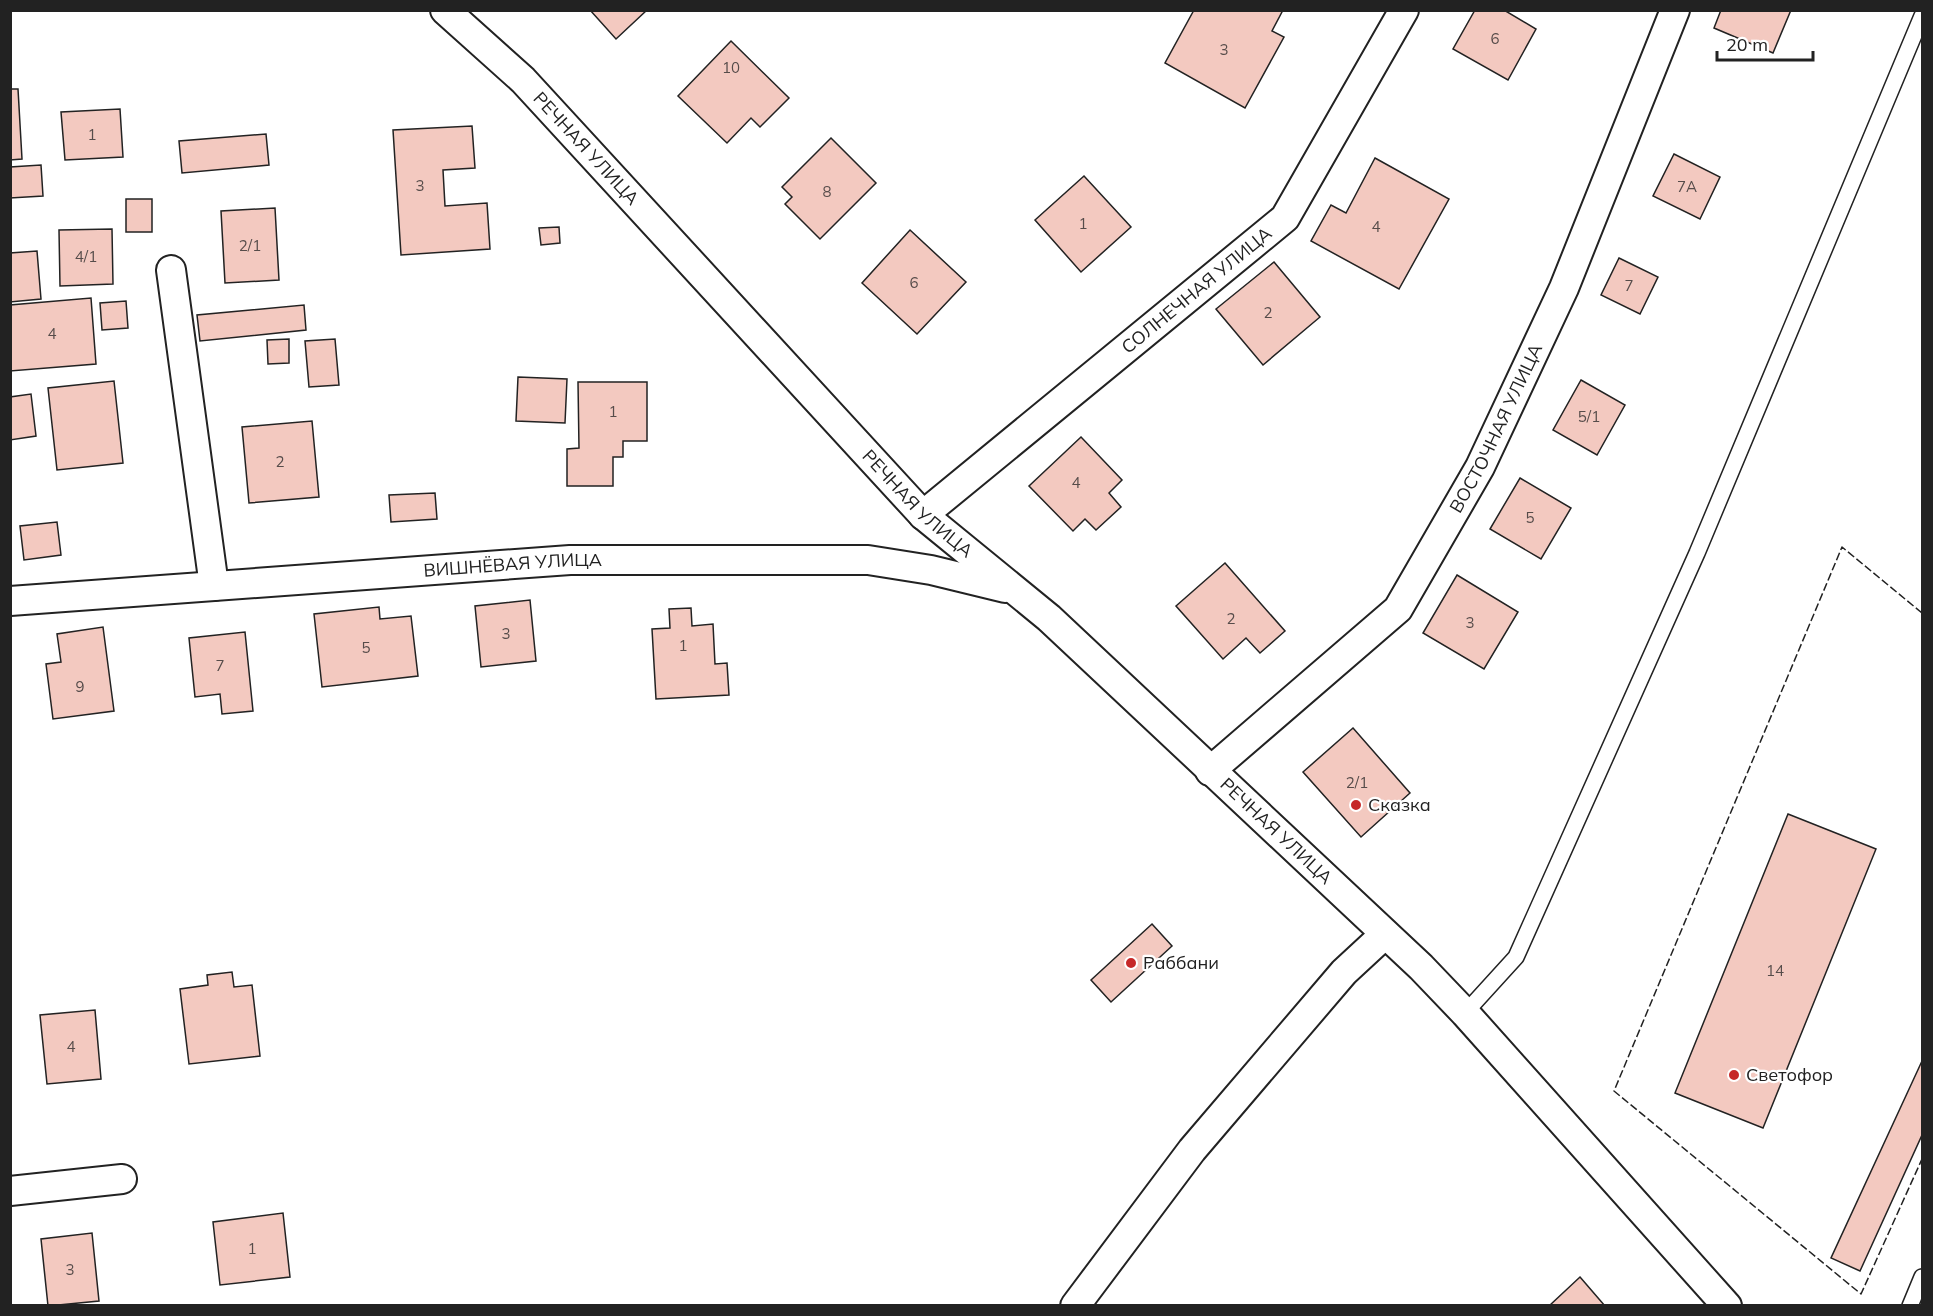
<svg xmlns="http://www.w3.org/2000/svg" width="1933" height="1316" viewBox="0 0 1933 1316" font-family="Mulish,sans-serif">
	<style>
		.building { fill: #f3c9c0; stroke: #222; stroke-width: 1.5 }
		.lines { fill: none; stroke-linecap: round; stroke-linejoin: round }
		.service-casing { stroke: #222; stroke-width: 18 }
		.minor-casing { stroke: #222; stroke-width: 32 }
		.service { stroke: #fff; stroke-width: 15 }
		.minor { stroke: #fff; stroke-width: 28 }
		.fence { stroke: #222; stroke-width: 1.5; stroke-dasharray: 8 3; stroke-linecap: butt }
		.poi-dot { fill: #c62828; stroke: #fff; stroke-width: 2 }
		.labels { text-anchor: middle; stroke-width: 4.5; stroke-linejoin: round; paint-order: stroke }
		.number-label { font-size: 15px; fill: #564c4a }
		.street-label { font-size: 18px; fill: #222; stroke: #fff }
		.poi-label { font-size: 18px; fill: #222; stroke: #fff; text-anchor: start }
	</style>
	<rect width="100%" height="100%" fill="#fff"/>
	<g class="building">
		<path d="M 590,10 L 647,10 L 616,39 Z"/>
		<path d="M 1194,10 L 1283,10 L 1272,31 L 1284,37 L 1245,108 L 1165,63 Z"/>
		<path d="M 1475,10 L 1504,10 L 1536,29 L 1508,80 L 1453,49 Z"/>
		<path d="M 1721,10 L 1791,10 L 1773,53 L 1714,28 Z"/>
		<path d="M 731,41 L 789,98 L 760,127 L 751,118 L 727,143 L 678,96 Z"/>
		<path d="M 10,89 L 18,89 L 22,159 L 10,160 Z"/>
		<path d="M 120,109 L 123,157 L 65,160 L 61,112 Z"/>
		<path d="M 472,126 L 475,168 L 443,170 L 445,206 L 487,203 L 490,249 L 401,255 L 393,130 Z"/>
		<path d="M 266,134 L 269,165 L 182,173 L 179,141 Z"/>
		<path d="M 831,138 L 876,183 L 820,239 L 785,204 L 792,197 L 782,187 Z"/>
		<path d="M 1674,154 L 1720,177 L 1700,219 L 1653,196 Z"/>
		<path d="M 1375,158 L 1449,199 L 1399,289 L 1311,241 L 1331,205 L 1346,213 Z"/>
		<path d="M 41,165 L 43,196 L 10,198 L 10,167 Z"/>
		<path d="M 1084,176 L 1131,227 L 1081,272 L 1035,220 Z"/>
		<rect x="126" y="199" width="26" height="33"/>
		<path d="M 275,208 L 279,280 L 225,283 L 221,211 Z"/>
		<path d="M 559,227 L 560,243 L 541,245 L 539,228 Z"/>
		<path d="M 112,229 L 113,284 L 60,286 L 59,230 Z"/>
		<path d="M 910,230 L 966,282 L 917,334 L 862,283 Z"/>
		<path d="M 37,251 L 41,299 L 10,302 L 10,253 Z"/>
		<path d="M 1619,258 L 1658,277 L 1640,314 L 1601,295 Z"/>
		<path d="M 1274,262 L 1320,317 L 1263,365 L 1216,309 Z"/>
		<path d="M 91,298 L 96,364 L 10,371 L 10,305 Z"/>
		<path d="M 126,301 L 128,328 L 102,330 L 100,303 Z"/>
		<path d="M 304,305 L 306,330 L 200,341 L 197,315 Z"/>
		<path d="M 289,339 L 289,363 L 268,364 L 267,340 Z"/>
		<path d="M 335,339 L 339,385 L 309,387 L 305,341 Z"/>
		<path d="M 518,377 L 567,379 L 565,423 L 516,421 Z"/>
		<path d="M 1581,380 L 1625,405 L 1597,455 L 1553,430 Z"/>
		<path d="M 114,381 L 123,463 L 57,470 L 48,388 Z"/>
		<path d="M 578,382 L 647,382 L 647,441 L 623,441 L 623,457 L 613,457 L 613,486 L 567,486 L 567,449 L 579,448 Z"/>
		<path d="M 31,394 L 36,436 L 10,440 L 10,397 Z"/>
		<path d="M 312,421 L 319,497 L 249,503 L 242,427 Z"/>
		<path d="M 1081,437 L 1122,480 L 1109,493 L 1121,507 L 1096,530 L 1085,519 L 1073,531 L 1029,486 Z"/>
		<path d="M 1520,478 L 1571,508 L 1541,559 L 1490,529 Z"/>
		<path d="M 435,493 L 437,519 L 391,522 L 389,495 Z"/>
		<path d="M 57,522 L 61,555 L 24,560 L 20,526 Z"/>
		<path d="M 1225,563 L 1285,631 L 1260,653 L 1246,638 L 1223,659 L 1176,606 Z"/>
		<path d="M 1457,575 L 1518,612 L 1484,669 L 1423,633 Z"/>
		<path d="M 530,600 L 536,661 L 481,667 L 475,606 Z"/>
		<path d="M 379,607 L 380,619 L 411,616 L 418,676 L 322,687 L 314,614 Z"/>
		<path d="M 691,608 L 692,626 L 713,624 L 715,664 L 727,663 L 729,695 L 656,699 L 652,629 L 670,628 L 669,609 Z"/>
		<path d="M 103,627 L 114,711 L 53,719 L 46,664 L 61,662 L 57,634 Z"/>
		<path d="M 245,632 L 253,711 L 222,714 L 220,694 L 195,697 L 189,638 Z"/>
		<path d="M 1353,728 L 1410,793 L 1361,837 L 1303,772 Z"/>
		<path d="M 1788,814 L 1876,849 L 1763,1128 L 1675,1093 Z"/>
		<path d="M 1152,924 L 1172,946 L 1111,1002 L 1091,980 Z"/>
		<path d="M 232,972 L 234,987 L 252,985 L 260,1056 L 189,1064 L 180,989 L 208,985 L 207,975 Z"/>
		<path d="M 95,1010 L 101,1079 L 47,1084 L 40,1015 Z"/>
		<path d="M 1922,1061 L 1922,1135 L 1860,1271 L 1831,1258 Z"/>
		<path d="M 283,1213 L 290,1277 L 220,1285 L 213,1222 Z"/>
		<path d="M 92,1233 L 99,1301 L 48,1306 L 41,1239 Z"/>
		<path d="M 1580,1277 L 1605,1306 L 1549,1306 Z"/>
	</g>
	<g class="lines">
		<g class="service-casing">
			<g id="service">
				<path d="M 1465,1013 L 1516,957 L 1697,553 L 1922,16"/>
				<path d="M 1910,1306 L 1922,1277"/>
			</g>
		</g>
		<g class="minor-casing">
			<g id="minor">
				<path id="s1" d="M 445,10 L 523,80 L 923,515 L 1049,618 L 1421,967 L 1465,1013 L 1727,1306"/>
				<path d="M 171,270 L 214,586"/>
				<path id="s2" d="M 923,515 L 1285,218 L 1404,10"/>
				<path id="s3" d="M 10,601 L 570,560 L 868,560 L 931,570 L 1005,588"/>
				<path id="s4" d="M 1210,771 L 1398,609 L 1480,467 L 1564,288 L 1675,10"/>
				<path d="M 10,1191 L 122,1179"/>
				<path d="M 1075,1306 L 1192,1150 L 1344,972 L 1384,935"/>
			</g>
		</g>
		<use href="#service" class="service"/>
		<use href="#minor" class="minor"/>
		<path class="fence" d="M 1922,613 L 1842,547 L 1614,1091 L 1861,1294 L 1922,1159"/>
	</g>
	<g class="poi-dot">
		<circle cx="1356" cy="805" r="6"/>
		<circle cx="1131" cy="963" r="6"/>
		<circle cx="1734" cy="1075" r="6"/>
	</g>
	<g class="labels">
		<g class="number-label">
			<text x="1495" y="44">6</text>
			<text x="1224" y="55">3</text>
			<text x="731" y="73">10</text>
			<text x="92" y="140">1</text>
			<text x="420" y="191">3</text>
			<text x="1687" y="192">7А</text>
			<text x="827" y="197">8</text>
			<text x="1083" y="229">1</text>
			<text x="1376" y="232">4</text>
			<text x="250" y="251">2/1</text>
			<text x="86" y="262">4/1</text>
			<text x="914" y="288">6</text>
			<text x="1629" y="291">7</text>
			<text x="1268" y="318">2</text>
			<text x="52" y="339">4</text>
			<text x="613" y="417">1</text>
			<text x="1589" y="422">5/1</text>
			<text x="280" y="467">2</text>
			<text x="1076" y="488">4</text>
			<text x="1530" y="523">5</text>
			<text x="1231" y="624">2</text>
			<text x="1470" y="628">3</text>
			<text x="506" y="639">3</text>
			<text x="683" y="651">1</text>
			<text x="366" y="653">5</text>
			<text x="220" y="671">7</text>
			<text x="80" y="692">9</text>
			<text x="1357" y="788">2/1</text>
			<text x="1775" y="976">14</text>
			<text x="71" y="1052">4</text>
			<text x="252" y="1254">1</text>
			<text x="70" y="1275">3</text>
		</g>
		<g class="street-label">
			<text dy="6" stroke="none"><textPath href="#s1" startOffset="198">РЕЧНАЯ УЛИЦА</textPath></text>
			<text dy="6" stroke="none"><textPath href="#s2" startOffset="354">СОЛНЕЧНАЯ УЛИЦА</textPath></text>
			<text dy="6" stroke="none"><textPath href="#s4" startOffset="454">ВОСТОЧНАЯ УЛИЦА</textPath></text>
			<text dy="6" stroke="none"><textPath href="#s1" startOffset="684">РЕЧНАЯ УЛИЦА</textPath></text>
			<text dy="6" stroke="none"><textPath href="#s3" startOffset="504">ВИШНЁВАЯ УЛИЦА</textPath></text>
			<text dy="6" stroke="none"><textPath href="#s1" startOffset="1170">РЕЧНАЯ УЛИЦА</textPath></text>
		</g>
		<g class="poi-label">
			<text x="1368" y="811">Сказка</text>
			<text x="1143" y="969">Раббани</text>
			<text x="1746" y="1081">Светофор</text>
		</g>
	</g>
	<rect width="1933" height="1316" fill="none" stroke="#222222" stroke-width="24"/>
	<path d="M1717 51v9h96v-9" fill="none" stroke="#222222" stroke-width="3"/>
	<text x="1726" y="51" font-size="18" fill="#222222" stroke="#ffffff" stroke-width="4.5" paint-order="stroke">20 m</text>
</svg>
